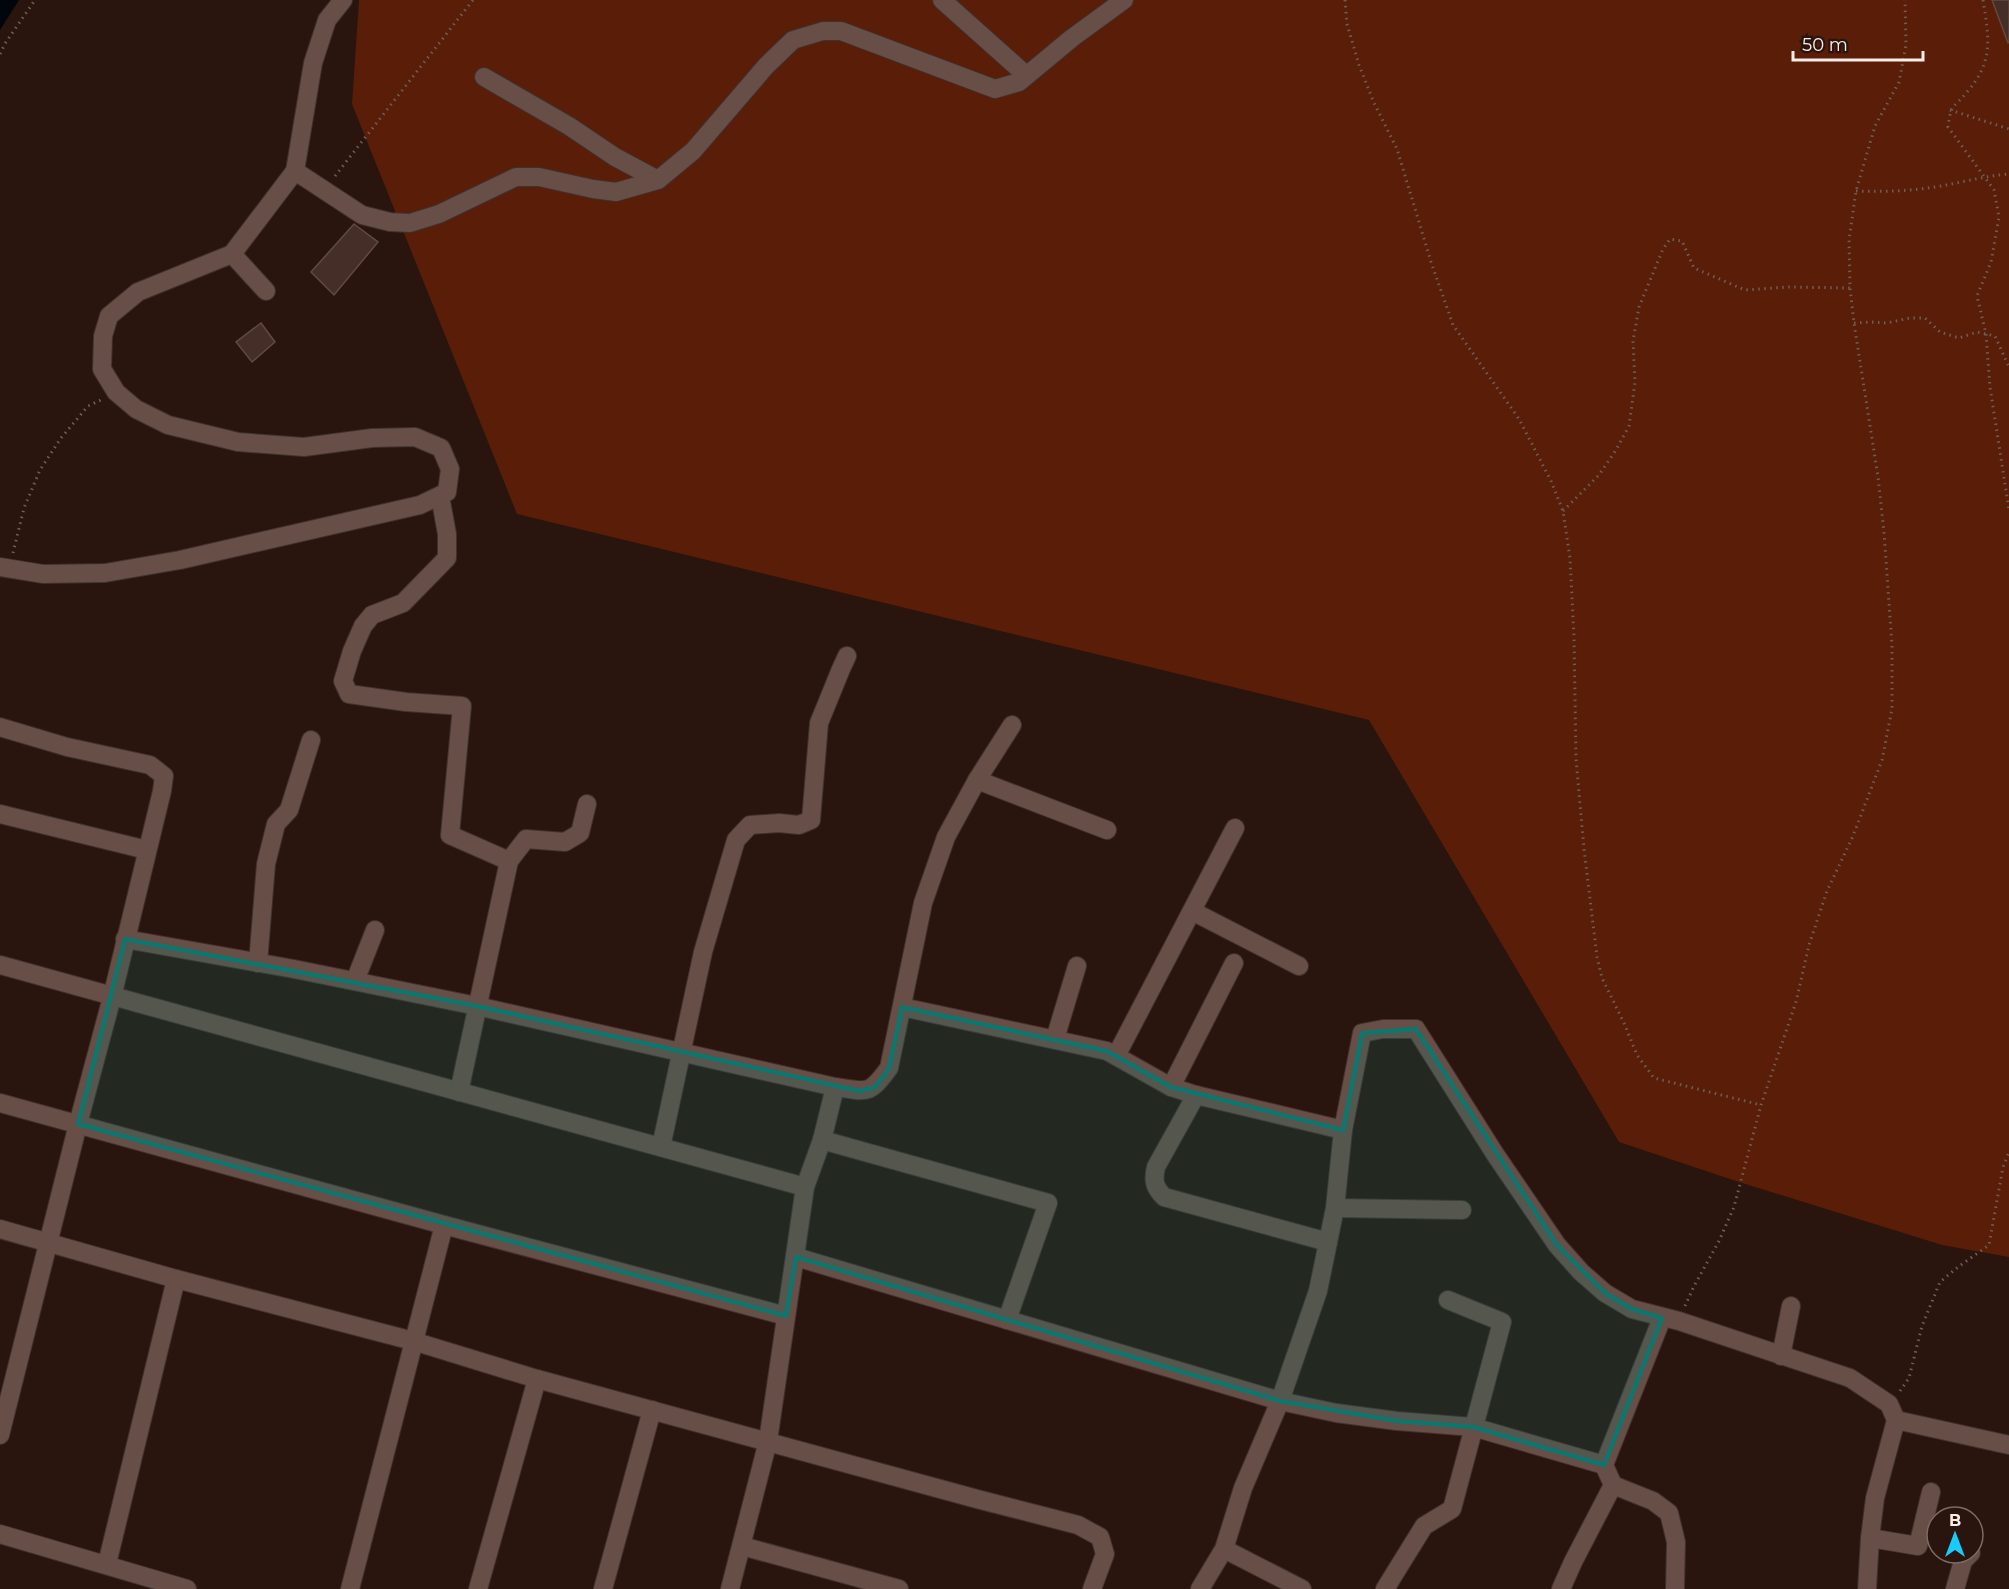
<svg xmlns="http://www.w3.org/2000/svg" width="2009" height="1589" viewBox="0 0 2009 1589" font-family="Montserrat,sans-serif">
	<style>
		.green { fill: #5a1d08 }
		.water { fill: #00060b }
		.building { fill: #452e27; stroke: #624942; stroke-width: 1.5 }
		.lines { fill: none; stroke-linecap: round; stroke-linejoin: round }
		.minor-casing { stroke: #3f312e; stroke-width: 20 }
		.path { stroke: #705d58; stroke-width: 3; stroke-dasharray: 1.5 4.5; stroke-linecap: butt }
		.minor { stroke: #674e46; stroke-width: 18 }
		.marked { fill: #0f766e; fill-opacity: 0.2; stroke: #0f766e; stroke-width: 4.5; stroke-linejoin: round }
	</style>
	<rect width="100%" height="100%" fill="#29140e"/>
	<path class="green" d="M 359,0 L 2009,0 L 2009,1257 L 1942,1245 L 1739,1182 L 1619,1142 L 1369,720 L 517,514 L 352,104 Z"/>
	<path class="water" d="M 0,0 L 19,0 L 0,30 Z"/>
	<g class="building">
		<path d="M 1992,0 L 2009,0 L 2009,42 L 2008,43 Z"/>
		<path d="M 354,224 L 378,242 L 334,295 L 311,272 Z"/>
		<path d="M 261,323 L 275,342 L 252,362 L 236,342 Z"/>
	</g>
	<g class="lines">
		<g class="minor-casing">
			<g id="minor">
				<path d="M 942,0 L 1026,75"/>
				<path d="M 484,77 L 569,126 L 615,157 L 658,180"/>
				<path d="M 295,171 L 362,215 L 390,222 L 410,223 L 439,214 L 516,177 L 539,177 L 593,189 L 616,192 L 658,180 L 693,151 L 766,66 L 793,40 L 823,31 L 841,31 L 995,89 L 1019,82 L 1072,38 L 1124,0"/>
				<path d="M 232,254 L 266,291"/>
				<path d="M 440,496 L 447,534 L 447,558 L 403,603 L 372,615 L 363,626 L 352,651 L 343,681 L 349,694 L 406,702 L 462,706 L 450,835 L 509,861"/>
				<path d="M 0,567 L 43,574 L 105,573 L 180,560 L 420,505 L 447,492 L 450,469 L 441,448 L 415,437 L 372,438 L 304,447 L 238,442 L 168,425 L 136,409 L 116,392 L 102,369 L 103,336 L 109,316 L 138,292 L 232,254 L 295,171 L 313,63 L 327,20 L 343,0"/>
				<path d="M 0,727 L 67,747 L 150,765 L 164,776 L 162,791 L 112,997 L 78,1124 L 0,1435"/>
				<path d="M 977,780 L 1107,830"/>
				<path d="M 0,814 L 147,850"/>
				<path d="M 1192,911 L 1299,966"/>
				<path d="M 125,939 L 294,969 L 477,1006 L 835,1087 C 868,1092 869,1095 889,1068 L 923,903 L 946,837 L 977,780 L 1012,725"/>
				<path d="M 258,963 L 266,864 L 276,824 L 289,810 L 311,740"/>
				<path d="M 0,965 L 805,1187 L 768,1441 L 730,1589"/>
				<path d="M 355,981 L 375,930"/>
				<path d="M 902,1007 L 1107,1051 L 1171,1087 L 1196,1095 L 1343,1130 L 1335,1208 L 1318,1291 L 1280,1401 L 1243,1488 L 1224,1549 L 1200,1589"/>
				<path d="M 1055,1039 L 1077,966"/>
				<path d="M 1116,1056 L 1235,828"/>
				<path d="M 1171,1087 L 1234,963"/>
				<path d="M 459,1092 L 509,861 L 526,839 L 565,842 L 580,833 L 587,804"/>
				<path d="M 1196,1095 L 1156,1167 C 1153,1180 1154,1187 1164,1197 L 1328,1242"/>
				<path d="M 0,1103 L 444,1225 L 786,1316"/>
				<path d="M 1343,1130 L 1362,1033 L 1383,1029 L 1416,1029 L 1495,1154 L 1557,1245 L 1581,1272 L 1605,1293 L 1632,1309 L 1679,1321 L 1850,1378 L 1889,1404 L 1896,1420 L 1875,1498 L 1870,1538 L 1867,1589"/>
				<path d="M 822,1140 L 1048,1203 L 1007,1320"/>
				<path d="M 661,1147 L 703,952 L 736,840 L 750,825 L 779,823 L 799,825 L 811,820 L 819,723 L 841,669 L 847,656"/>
				<path d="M 805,1187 L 822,1140 L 835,1087"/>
				<path d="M 1335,1208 L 1462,1210"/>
				<path d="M 0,1229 L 176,1279 L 413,1341 L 537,1379 L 977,1499 L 1078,1525 L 1100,1537 L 1105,1554 L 1092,1589"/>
				<path d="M 796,1257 L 1280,1401 L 1336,1413 L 1397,1421 L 1473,1427 L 1604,1465"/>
				<path d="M 1781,1356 L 1791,1306"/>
				<path d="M 1896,1420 L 2009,1445"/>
				<path d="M 1613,1485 L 1653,1501 L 1669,1513 L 1676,1542 L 1675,1589"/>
				<path d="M 0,1534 L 187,1589"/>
				<path d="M 1870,1538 L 1918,1546 L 1931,1492"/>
				<path d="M 742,1546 L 899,1589"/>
				<path d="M 1224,1549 L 1302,1589"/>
				<path d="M 107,1564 L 176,1279"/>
				<path d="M 350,1589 L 444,1225"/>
				<path d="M 478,1589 L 537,1379"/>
				<path d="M 603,1589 L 652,1410"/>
				<path d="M 1385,1589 L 1424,1526 L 1452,1509 L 1502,1322 L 1448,1300"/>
				<path d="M 1561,1589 L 1573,1562 L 1613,1485 L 1604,1465 L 1662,1318"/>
				<path d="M 1955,1589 L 1963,1561 L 1971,1553"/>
			</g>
		</g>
		<g class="path">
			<path d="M 1345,0 L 1347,24 L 1359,65 L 1374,103 L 1397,149 L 1431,262 L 1453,325 L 1519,419 L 1551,481 L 1563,511 L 1570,558 L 1574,637 L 1576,759 L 1584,849 L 1597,957 L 1602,978 L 1624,1023 L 1637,1055 L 1654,1078 L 1761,1105"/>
			<path d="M 1983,0 C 1989,38 1994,61 1967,92 C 1953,109 1951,103 1948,127 L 1994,190 L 1999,217 L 1991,262 L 1977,296 L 1986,334 L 1990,387 L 2009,510"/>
			<path d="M 0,54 L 6,42 L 35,0"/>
			<path d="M 1950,110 L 2009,129"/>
			<path d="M 335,176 L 473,0"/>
			<path d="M 1856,191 C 1883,192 1909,191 1935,187 C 1960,183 1984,176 2009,174"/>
			<path d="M 1854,323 L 1870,322 L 1887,323 L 1910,318 L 1925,318 L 1940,332 L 1959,338 L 1977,332 L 1995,336 L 2009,367"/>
			<path d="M 1563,511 L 1599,475 L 1616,450 L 1629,426 L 1635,382 L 1633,341 L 1639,307 L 1663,249 L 1670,239 L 1682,241 L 1694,268 L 1745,290 L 1788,287 L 1850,288"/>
			<path d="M 13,553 L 24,508 L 40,470 L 61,438 L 88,406 L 101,400"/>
			<path d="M 1685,1306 L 1694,1286 L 1719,1241 L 1734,1207 L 1761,1105 L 1796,1002 L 1809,945 L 1827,891 L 1853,836 L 1882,760 L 1892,709 L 1892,645 L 1884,532 L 1878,477 L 1854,323 L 1850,288 L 1849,240 L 1856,191 L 1875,126 L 1899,82 L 1906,45 L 1905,0"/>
			<path d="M 1900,1391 L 1909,1378 L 1922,1326 L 1940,1282 L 1958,1267 L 1989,1245 L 2003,1167 L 2009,1152"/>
		</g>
		<use href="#minor" class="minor"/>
	</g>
	<path class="marked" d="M 125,939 L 477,1006 L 860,1091 L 875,1087 L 889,1068 L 902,1007 L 1107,1051 L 1171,1087 L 1343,1130 L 1362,1033 L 1416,1029 L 1557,1245 L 1605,1293 L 1632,1309 L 1662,1318 L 1604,1465 L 1473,1427 L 1397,1421 L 1280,1401 L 796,1257 L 786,1316 L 78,1124 Z"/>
	<g transform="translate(1955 1535)"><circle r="28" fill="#29140e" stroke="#7d6b65" stroke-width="1.5"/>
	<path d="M0-4.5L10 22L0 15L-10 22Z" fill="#1bcafc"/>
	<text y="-9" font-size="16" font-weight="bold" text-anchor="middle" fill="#fcede8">B</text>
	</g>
	<path d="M1793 51v9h130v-9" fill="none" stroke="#fcede8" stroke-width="3"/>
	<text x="1802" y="51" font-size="18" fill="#fcede8" stroke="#29140e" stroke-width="4.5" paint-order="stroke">50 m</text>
</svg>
